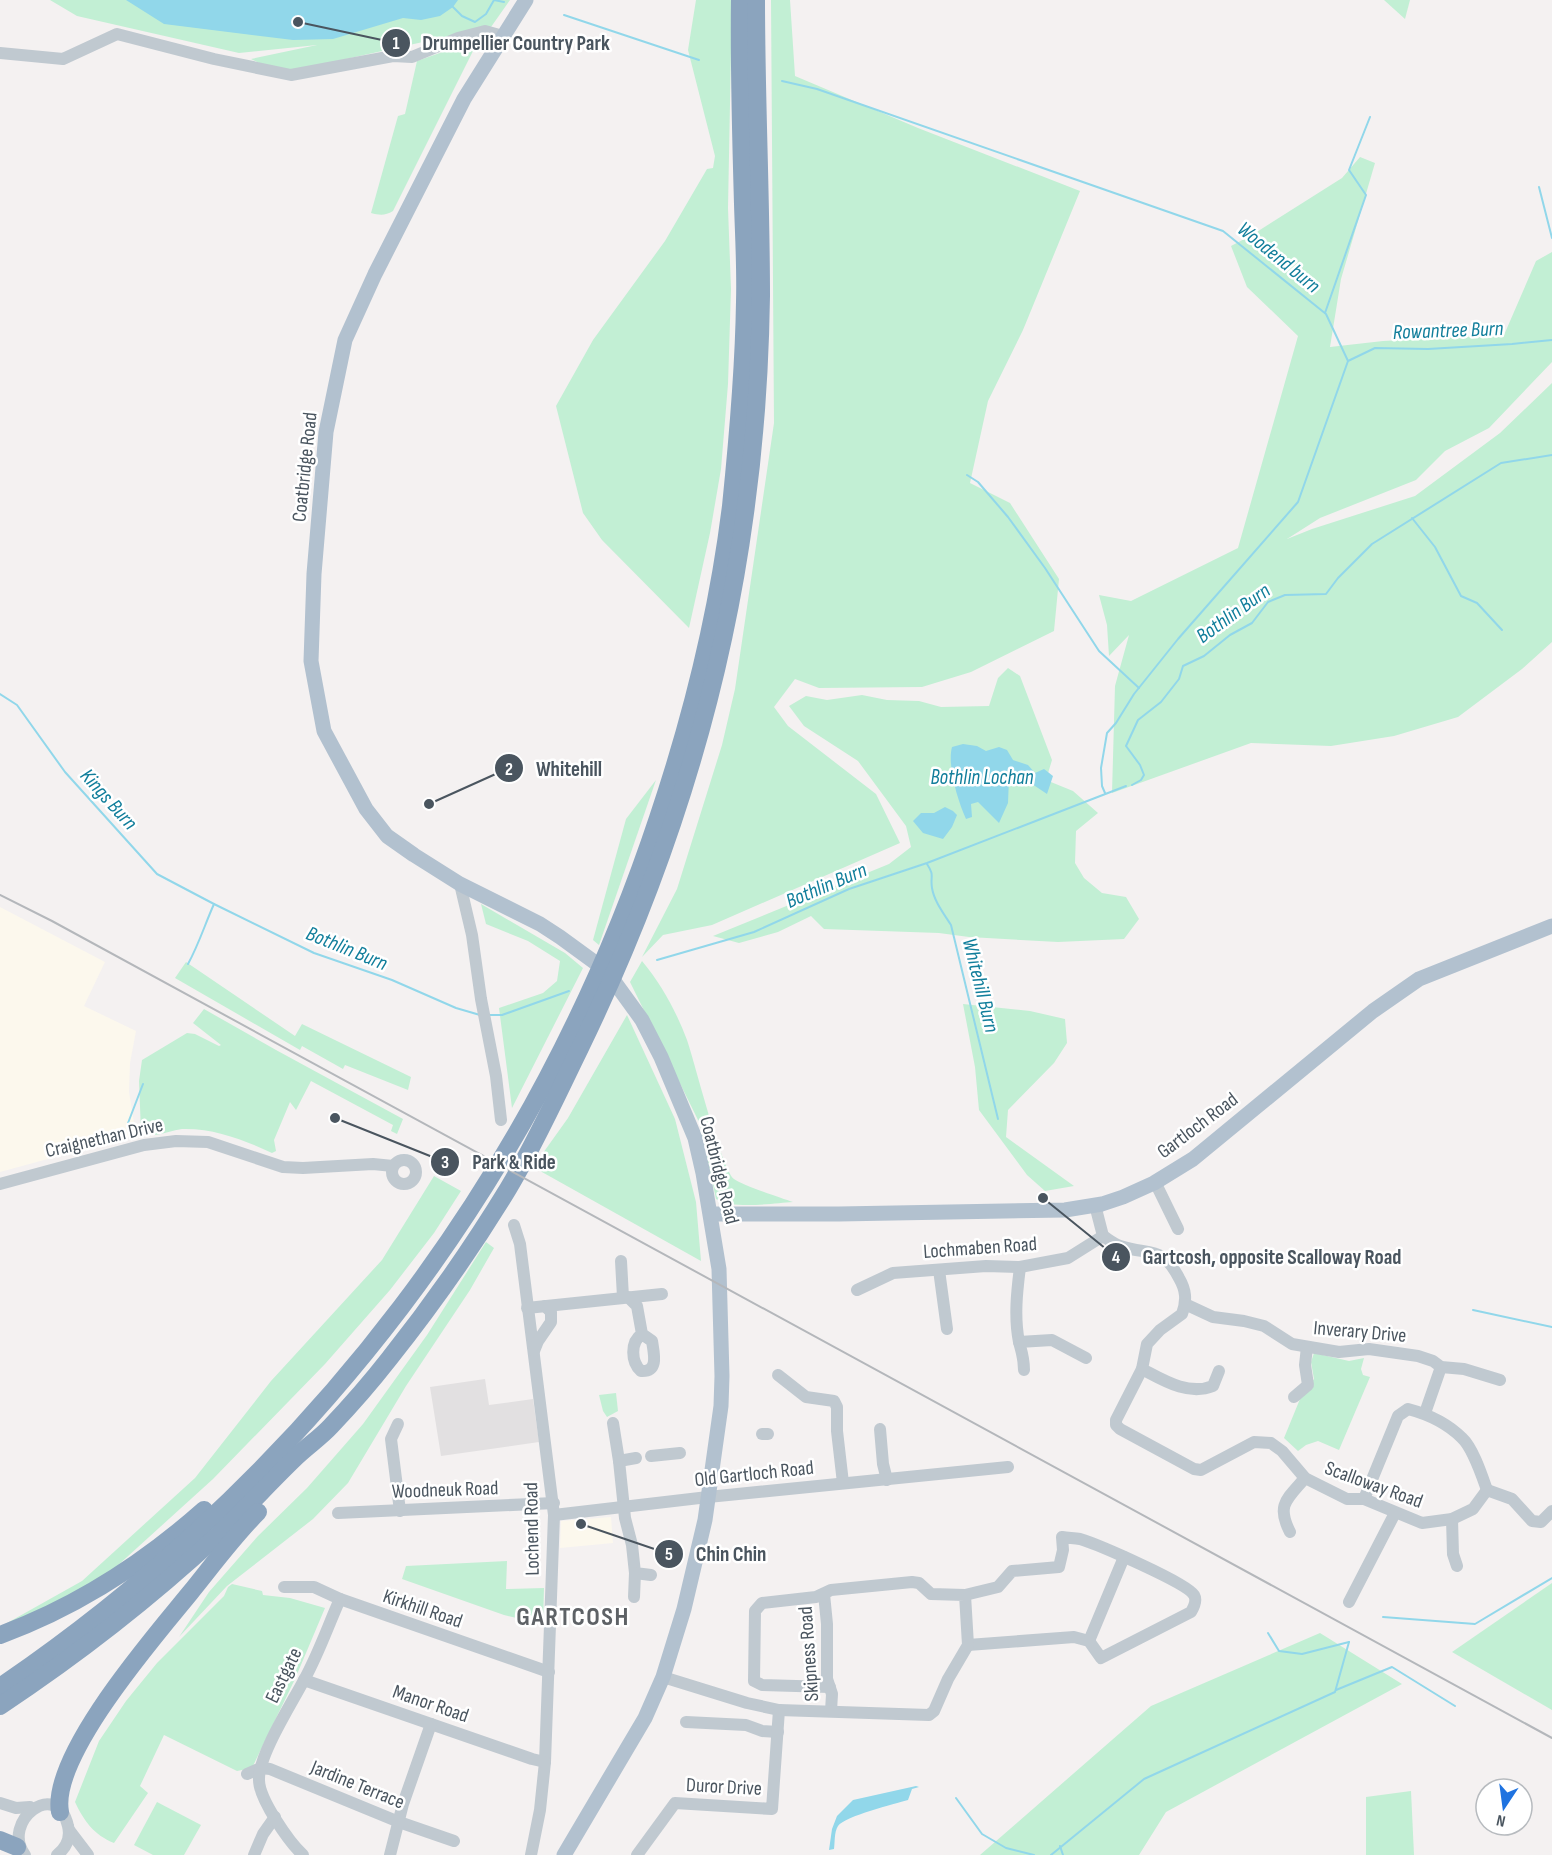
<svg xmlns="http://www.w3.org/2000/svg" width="1552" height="1855" viewBox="0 0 1552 1855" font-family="'Sofia Sans Condensed',sans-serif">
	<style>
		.commercial { fill: #fcf8ed }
		.education { fill: #e2e0e1 }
		.green { fill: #c2efd4 }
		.water { fill: #91d7ea }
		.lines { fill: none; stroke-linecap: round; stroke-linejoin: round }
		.stream { stroke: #91d7ea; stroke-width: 2 }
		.minor { stroke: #c0c9d0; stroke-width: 12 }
		.major { stroke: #b2c1cf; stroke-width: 15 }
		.highway { stroke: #8ba4be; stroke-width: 18 }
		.rail { stroke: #b4b7bb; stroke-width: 2 }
		.labels { text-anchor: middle; stroke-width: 5; stroke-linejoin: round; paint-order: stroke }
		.street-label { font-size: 20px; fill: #4a555f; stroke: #fff }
		.water-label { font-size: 21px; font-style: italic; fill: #117e9b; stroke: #fff }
		.district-label { font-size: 26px; font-weight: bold; letter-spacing: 1.5px; fill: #5e6266; stroke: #fff }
		.leader { fill: none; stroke: #4a555f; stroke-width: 2 }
		.callout-dot { fill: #4a555f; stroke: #fff; stroke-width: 2 }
		.mark-label { font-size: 18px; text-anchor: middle; font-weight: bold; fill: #fff }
		.callout-label { font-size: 21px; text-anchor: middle; font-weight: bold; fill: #4a555f; stroke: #fff; stroke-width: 5; stroke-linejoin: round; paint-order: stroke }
	</style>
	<rect width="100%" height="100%" fill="#f4f1f1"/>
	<g class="commercial">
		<path d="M 0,907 L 105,962 L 84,1006 L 136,1031 L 130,1063 L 129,1092 L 136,1135 L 0,1172 Z"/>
		<path d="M 611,1517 L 613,1543 L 560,1548 L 561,1521 Z"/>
	</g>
	<path class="education" d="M 485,1379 L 489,1405 L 533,1399 L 539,1442 L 441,1456 L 430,1387 Z"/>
	<g class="green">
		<path d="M 50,0 L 510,0 L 491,27 L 296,70 L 272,69 L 251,59 L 317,45 L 239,53 L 77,16 Z"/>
		<path d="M 696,0 L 732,0 L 728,208 L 731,289 L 728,384 L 721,469 L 710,533 L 689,628 L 602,540 L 583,513 L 556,406 L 593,340 L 665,241 L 707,169 L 713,168 L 715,156 L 688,50 Z"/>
		<path d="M 771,0 L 790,0 L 795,76 L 918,128 L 1080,191 L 1023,330 L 988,401 L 970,483 L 1010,503 L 1059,579 L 1054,631 L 971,672 L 922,687 L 819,688 L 795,679 L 774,707 L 788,726 L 876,794 L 900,843 L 712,925 L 663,935 L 642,957 L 677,889 L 722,745 L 735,689 L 774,423 Z"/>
		<path d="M 1384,0 L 1410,0 L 1405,19 Z"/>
		<path d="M 471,42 L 477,43 L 393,211 C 385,216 379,215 371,213 L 398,116 L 405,114 L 417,61 Z"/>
		<path d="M 1360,157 L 1375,163 L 1341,279 L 1330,347 L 1383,341 L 1504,335 L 1536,261 L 1552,252 L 1552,362 L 1489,428 L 1445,451 L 1416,480 L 1320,518 L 1287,539 L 1312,529 L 1415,496 L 1500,433 L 1552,383 L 1552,642 L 1522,669 L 1458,717 L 1394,736 L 1331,746 L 1251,743 L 1112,793 L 1115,686 L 1129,635 L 1109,656 L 1107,625 L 1099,595 L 1131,601 L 1238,548 L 1298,336 L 1247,287 L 1231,246 L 1252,235 L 1342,178 Z"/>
		<path d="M 1008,668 L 1020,676 L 1052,760 L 1046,780 L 1073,791 L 1098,813 L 1076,831 L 1075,863 L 1084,878 L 1102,893 L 1126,897 L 1139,919 L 1124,939 L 1058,942 L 969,937 L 939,933 L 824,929 L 811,916 L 778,932 L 739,943 L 713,936 L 889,864 L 911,847 L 906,826 L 858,761 L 804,726 L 789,706 L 806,696 L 827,700 L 862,695 L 887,700 L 919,701 L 941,707 L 989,706 L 998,678 Z"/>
		<path d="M 656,780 L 599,945 L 593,940 L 626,819 Z"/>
		<path d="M 481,904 L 565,953 L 583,968 L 512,1108 L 499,1008 L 543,993 L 557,981 L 560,961 L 528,941 L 486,924 Z"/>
		<path d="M 642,961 C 662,985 676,1011 687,1040 C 695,1063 721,1168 734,1179 C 742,1185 781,1198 793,1202 C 773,1203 734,1210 716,1199 L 700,1124 L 630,982 Z"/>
		<path d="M 186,962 L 295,1036 L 302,1024 L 411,1077 L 408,1090 L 345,1065 L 343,1069 L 302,1046 L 300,1050 L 175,978 Z"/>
		<path d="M 963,1004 L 1030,1011 L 1065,1019 L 1067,1043 L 1054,1063 L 1008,1110 L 1006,1137 L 1074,1186 L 1045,1191 L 1027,1175 L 979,1110 L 975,1067 Z"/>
		<path d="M 204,1009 L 276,1050 L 403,1119 L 397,1134 L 391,1131 L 393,1125 L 311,1081 L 296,1110 L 290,1102 L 274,1140 L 276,1151 L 272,1153 C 244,1140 214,1128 182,1129 C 173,1130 164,1134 155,1135 C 151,1135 145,1133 141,1132 L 139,1081 L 142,1060 L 187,1033 L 195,1034 L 219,1046 L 221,1045 L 193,1023 Z"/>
		<path d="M 627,1015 L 675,1119 L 696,1202 L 701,1261 L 533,1167 L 568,1118 Z"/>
		<path d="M 434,1176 L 461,1191 L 434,1233 L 390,1290 L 325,1364 L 213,1479 L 116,1567 L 39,1618 L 0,1627 L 82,1581 L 195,1478 L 271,1381 L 382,1260 Z"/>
		<path d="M 486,1242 L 494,1248 L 470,1290 L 406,1386 L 348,1483 L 313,1519 L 227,1586 L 179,1637 L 209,1592 L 258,1536 L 307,1488 L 363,1424 L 427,1335 Z"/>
		<path d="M 1314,1353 L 1349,1361 L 1364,1358 L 1361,1369 L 1363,1375 L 1370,1377 L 1339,1450 L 1318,1441 L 1306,1445 L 1298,1451 L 1284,1438 L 1300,1399 L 1314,1379 L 1311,1362 Z"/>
		<path d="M 616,1393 L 618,1411 L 607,1417 L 603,1411 L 599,1395 Z"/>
		<path d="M 507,1561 L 506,1589 L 544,1588 L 543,1624 L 504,1615 L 402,1579 L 406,1566 Z"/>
		<path d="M 1552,1583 L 1552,1710 L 1452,1652 Z"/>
		<path d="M 232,1584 L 262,1591 L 263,1595 L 290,1598 L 325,1608 L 295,1679 L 252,1768 L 237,1771 L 164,1735 L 140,1786 L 148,1793 L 114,1843 C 94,1835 84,1821 75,1802 L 99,1741 L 126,1701 L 157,1663 L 224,1596 L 228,1587 Z"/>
		<path d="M 1320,1633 L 1402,1684 L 1166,1812 L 1139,1855 L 980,1855 L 1151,1706 Z"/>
		<path d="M 1411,1791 L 1414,1855 L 1366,1855 L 1366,1797 Z"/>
		<path d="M 157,1802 L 201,1825 L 184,1855 L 153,1855 L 134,1845 Z"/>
	</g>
	<g class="water">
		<path d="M 126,0 L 458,0 L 453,7 L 440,16 L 421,20 L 403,18 L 333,39 L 293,40 L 164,24 Z"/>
		<path d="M 963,744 L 977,746 L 986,751 L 999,747 L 1007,750 L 1013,760 L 1028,765 L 1035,773 L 1044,769 L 1053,776 L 1047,794 L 1023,778 L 1009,778 L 1008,803 L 999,823 L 978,802 L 971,804 L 972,817 L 966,819 C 958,801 947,766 952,747 Z"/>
		<path d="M 945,807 L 953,811 L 957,815 L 952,827 L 943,839 L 923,833 L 913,821 L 921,813 L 934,813 Z"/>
		<path d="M 916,1786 L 919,1787 L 912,1789 L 908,1800 C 895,1804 845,1816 838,1826 C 834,1832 835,1843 834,1849 L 829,1850 L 832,1829 L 837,1816 L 853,1800 Z"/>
	</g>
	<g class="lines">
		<g class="stream">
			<path d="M 453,7 L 462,16 L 475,22 L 486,14 L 494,0 L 504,2"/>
			<path d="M 564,15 L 699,60"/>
			<path d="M 782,81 L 817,89 L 1223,231 L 1326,314 L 1348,361 L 1298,502 L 1178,639 L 1134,694 L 1116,723 L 1107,733 L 1101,768 L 1102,786 L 1105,793"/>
			<path d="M 1539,187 L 1552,238"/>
			<path d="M 1325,313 L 1366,195 L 1349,170 L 1370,117"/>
			<path d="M 1348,361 L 1375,348 L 1428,349 L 1512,344 L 1552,340"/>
			<path d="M 967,475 L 978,482 L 1008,517 L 1045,568 L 1099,651 L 1139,688"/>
			<path d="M 1412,518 L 1435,547 L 1461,596 L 1477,603 L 1502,630"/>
			<path d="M 0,694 L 17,705 L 65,772 L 157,874 L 214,904"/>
			<path d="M 1132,785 L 1141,780 L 1144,775 L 1140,765 L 1126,746 L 1138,720 L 1161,702 L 1179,679 L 1183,666 L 1204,656 L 1230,635 L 1252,623 L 1268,602 L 1285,595 L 1326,594 L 1338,578 L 1372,544 L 1501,463 L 1552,455"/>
			<path d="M 927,864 C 935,876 930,876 932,888 C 934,901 944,914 951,925 L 998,1119"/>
			<path d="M 657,960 L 754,932 L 849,889 L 927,863 L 1126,786"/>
			<path d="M 188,964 C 199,944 205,924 214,904 L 314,953 L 392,980 L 456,1008 L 480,1015"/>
			<path d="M 489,1015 L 502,1015 L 569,991"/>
			<path d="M 128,1123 L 143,1084"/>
			<path d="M 1473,1310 L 1552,1327"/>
			<path d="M 1383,1617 L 1475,1624 L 1552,1578"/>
			<path d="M 1268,1633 L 1279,1651 L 1302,1654 L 1349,1642"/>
			<path d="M 1336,1690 L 1392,1667 L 1455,1706"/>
			<path d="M 956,1798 L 982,1834 L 1006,1848 L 1034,1855"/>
			<path d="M 1060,1846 L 1063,1855"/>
			<path d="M 1051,1855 L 1144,1779 L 1335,1692 L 1349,1642"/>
		</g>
		<g class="minor">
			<path d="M 0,53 L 63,59 L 117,34 L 214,59 L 291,75 L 393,56 L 412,57 L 458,38 L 485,31 L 503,36"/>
			<path d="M 460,884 L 472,935 L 481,999 L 496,1076 L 501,1120"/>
			<circle cx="404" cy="1172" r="12"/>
			<path d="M 1155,1182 L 1178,1229"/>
			<path d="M 0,1184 L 144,1145 L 176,1141 L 208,1142 L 283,1167 L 303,1168 L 373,1164 L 393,1166"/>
			<path d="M 1095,1205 L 1103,1236 C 1108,1239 1114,1244 1120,1246 C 1150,1256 1162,1245 1179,1278 C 1186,1290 1187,1300 1182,1314 L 1160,1330 L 1147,1344 L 1142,1369 L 1116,1420 L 1116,1425 L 1120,1429 L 1194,1469 L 1201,1470 L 1254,1442 L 1271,1443 L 1282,1451 L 1305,1478 L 1347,1499 L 1364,1499 L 1422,1523 L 1452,1519 L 1473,1509 L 1487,1490"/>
			<path d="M 514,1225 L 520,1244 L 554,1515 L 545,1762 L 540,1810 L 531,1855"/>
			<path d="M 621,1261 L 623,1297"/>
			<path d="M 1020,1267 C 1017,1291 1014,1317 1019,1342 C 1022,1353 1024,1358 1024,1370"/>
			<path d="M 939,1270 L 947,1329"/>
			<path d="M 857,1290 L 893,1273 L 986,1266 L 1020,1267 L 1068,1258 L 1103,1236"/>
			<path d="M 628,1297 L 637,1306 L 642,1334 L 652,1341 C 654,1354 659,1372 641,1371 C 631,1362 630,1342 642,1334"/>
			<path d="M 1185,1304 L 1213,1317 L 1244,1321 L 1264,1326 L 1292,1344 L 1339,1352 L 1369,1349 L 1418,1356 L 1433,1361 L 1441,1367 L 1464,1369 L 1500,1380"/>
			<path d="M 527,1308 L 662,1294"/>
			<path d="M 1019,1342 L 1052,1340 L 1086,1358"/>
			<path d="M 534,1351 L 538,1341 L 551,1322 L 551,1312 L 545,1306"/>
			<path d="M 1142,1369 C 1163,1380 1188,1396 1213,1386 L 1219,1371"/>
			<path d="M 778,1375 L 806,1397 L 834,1401 L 837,1407 L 837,1431 L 843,1483"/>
			<path d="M 1294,1397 L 1308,1385 L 1305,1365 L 1307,1347"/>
			<path d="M 1425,1413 L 1441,1367"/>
			<path d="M 613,1423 L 619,1461 L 625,1518 L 632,1545 L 635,1573 L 651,1575"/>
			<path d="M 398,1424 L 391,1439 L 400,1511"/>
			<path d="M 880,1429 L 883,1464 L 887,1480"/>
			<path d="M 762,1434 L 768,1434"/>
			<path d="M 651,1456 L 680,1453"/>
			<path d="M 619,1461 L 636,1458"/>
			<path d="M 1487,1490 L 1512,1499 L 1532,1521 L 1541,1522 L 1552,1511"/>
			<path d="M 1364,1499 L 1398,1416 L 1408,1409 C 1427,1414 1448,1424 1462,1438 C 1473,1448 1482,1476 1487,1490"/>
			<path d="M 338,1513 L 554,1503"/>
			<path d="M 554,1515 L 708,1497 L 1008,1467"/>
			<path d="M 1452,1519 L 1453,1554 L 1457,1566"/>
			<path d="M 1290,1532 C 1276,1505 1287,1499 1305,1478"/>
			<path d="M 284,1587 L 314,1587 L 340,1599 L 549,1672"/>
			<path d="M 824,1594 L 827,1624 L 827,1679 L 832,1694 L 831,1711"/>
			<path d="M 965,1595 L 998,1587 L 1012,1571 L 1059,1567 L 1063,1550 L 1062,1537 C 1068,1538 1074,1538 1080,1539 C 1097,1544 1187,1583 1194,1595 C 1197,1600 1194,1607 1191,1612 L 1101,1658 L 1089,1641 L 1074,1637 L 968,1645"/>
			<path d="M 634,1597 L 635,1573"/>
			<path d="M 1349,1602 L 1395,1513"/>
			<path d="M 1089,1641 L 1124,1557"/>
			<path d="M 663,1677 L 747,1703 L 779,1710 L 929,1715 L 934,1711 L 948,1679 L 968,1645 L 965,1595 L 931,1594 L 919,1583 L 912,1582 L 831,1590 L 816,1597 L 762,1603 L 755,1611 L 754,1681 L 762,1685 L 830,1687"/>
			<path d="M 304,1680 L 532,1759 L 545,1762"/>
			<path d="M 686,1722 L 746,1725 L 762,1731 L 778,1732"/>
			<path d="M 247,1774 L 261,1768 L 270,1769 L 399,1822 L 454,1841"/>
			<path d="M 0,1803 L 16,1808 L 30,1807"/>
			<path d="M 69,1830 L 88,1855"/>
			<path d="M 25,1855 C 0,1822 57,1777 68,1826 C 71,1838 66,1848 57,1855"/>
			<path d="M 254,1855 L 263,1834 L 275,1817"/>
			<path d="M 303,1855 C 289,1842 259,1799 259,1780 C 258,1756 292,1703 304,1680 C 318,1655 328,1626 340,1599"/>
			<path d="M 390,1855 L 403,1804 L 431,1724"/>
			<path d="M 637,1855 L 675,1803 L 772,1809 L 779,1710"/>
		</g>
		<g class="major">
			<path d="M 526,0 L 464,99 L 375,274 L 345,340 L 326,432 L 314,574 L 311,661 L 324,731 L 366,809 L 387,836 L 414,855 L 460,884 L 540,924 L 560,937 L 597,964 L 613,980 L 642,1020 L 661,1057 L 695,1138 L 703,1173 L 719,1269 L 722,1376 L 721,1406 L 705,1520 L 684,1609 L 663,1677 L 645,1718 L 564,1855"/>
			<path d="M 712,1214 L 839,1214 L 1065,1210 L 1102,1204 L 1123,1197 L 1154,1183 L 1193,1159 L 1373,1011 L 1419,979 L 1552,926"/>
		</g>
		<g class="highway">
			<path d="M 0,1635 C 76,1607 143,1564 204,1510"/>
			<path d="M 0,1687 C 311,1475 539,1176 658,818 C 692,717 718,612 731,506 C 738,438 744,370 745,302 C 746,269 744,237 743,204 C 741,136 739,68 740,0"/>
			<path d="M 0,1706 C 77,1655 150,1598 217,1536 C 244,1511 268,1484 294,1459 C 306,1447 320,1438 331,1426 C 351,1405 371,1382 389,1359 C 432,1305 472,1248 508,1189 C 535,1144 557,1095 580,1048 C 662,879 720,699 745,513 C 755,441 760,368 761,296 C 761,197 756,99 756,0"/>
			<path d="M 60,1812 C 50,1756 155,1636 190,1593 C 212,1566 233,1537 258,1512"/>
			<path d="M 0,1840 L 17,1847"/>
		</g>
		<path class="rail" d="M 0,895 L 52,921 L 1552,1738"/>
	</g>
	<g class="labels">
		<g class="street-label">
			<text transform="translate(304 467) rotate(-84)" y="7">Coatbridge Road</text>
			<text transform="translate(1197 1125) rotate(-37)" y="7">Gartloch Road</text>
			<text transform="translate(104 1137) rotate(-13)" y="7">Craignethan Drive</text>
			<text transform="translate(720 1170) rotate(76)" y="7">Coatbridge Road</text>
			<text transform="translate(980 1247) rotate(-4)" y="7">Lochmaben Road</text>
			<text transform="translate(1360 1331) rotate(5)" y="7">Inverary Drive</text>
			<text transform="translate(754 1473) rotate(-6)" y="7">Old Gartloch Road</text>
			<text transform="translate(1374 1484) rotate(20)" y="7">Scalloway Road</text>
			<text transform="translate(445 1489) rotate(-2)" y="7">Woodneuk Road</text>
			<text transform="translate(531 1529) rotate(-91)" y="7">Lochend Road</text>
			<text transform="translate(423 1608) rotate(19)" y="7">Kirkhill Road</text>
			<text transform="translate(808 1654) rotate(-94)" y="7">Skipness Road</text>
			<text transform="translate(283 1675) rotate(-64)" y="7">Eastgate</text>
			<text transform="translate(431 1703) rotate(19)" y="7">Manor Road</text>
			<text transform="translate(358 1784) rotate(22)" y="7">Jardine Terrace</text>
			<text transform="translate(724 1786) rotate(3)" y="7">Duror Drive</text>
		</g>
		<g class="water-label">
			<text transform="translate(1279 257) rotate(39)" y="7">Woodend burn</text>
			<text transform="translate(1448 330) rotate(-2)" y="7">Rowantree Burn</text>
			<text transform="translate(1233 613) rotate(-36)" y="7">Bothlin Burn</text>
			<text x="982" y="784">Bothlin Lochan</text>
			<text transform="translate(109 799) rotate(48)" y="7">Kings Burn</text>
			<text transform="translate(826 885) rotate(-23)" y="7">Bothlin Burn</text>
			<text transform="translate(347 948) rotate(22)" y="7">Bothlin Burn</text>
			<text transform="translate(981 985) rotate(76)" y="7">Whitehill Burn</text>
		</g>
		<g class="district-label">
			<text x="573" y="1625">GARTCOSH</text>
		</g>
	</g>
	<path class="leader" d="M298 22L396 43M429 804L509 768M335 1118L445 1162M1043 1198L1116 1257M581 1524L669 1554"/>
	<g class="callout-dot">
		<circle cx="298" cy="22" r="6"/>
		<circle cx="429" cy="804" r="6"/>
		<circle cx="335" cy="1118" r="6"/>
		<circle cx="1043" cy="1198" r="6"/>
		<circle cx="581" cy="1524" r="6"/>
		<circle cx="396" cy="43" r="15"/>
		<circle cx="509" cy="768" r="15"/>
		<circle cx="445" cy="1162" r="15"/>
		<circle cx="1116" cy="1257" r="15"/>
		<circle cx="669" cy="1554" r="15"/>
	</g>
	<g class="mark-label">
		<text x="396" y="49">1</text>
		<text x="509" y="775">2</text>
		<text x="445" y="1168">3</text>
		<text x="1116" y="1263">4</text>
		<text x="669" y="1560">5</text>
	</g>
	<g class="callout-label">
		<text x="516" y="50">Drumpellier Country Park</text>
		<text x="569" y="776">Whitehill</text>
		<text x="514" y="1169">Park &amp; Ride</text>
		<text x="1272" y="1264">Gartcosh, opposite Scalloway Road</text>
		<text x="731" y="1561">Chin Chin</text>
	</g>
	<g transform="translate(1504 1807) rotate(193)"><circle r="28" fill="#ffffff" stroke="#b7bbbf" stroke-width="1.5"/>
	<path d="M0-4.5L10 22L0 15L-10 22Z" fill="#1f73e0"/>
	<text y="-9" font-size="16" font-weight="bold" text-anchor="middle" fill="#4a555f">N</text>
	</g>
</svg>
